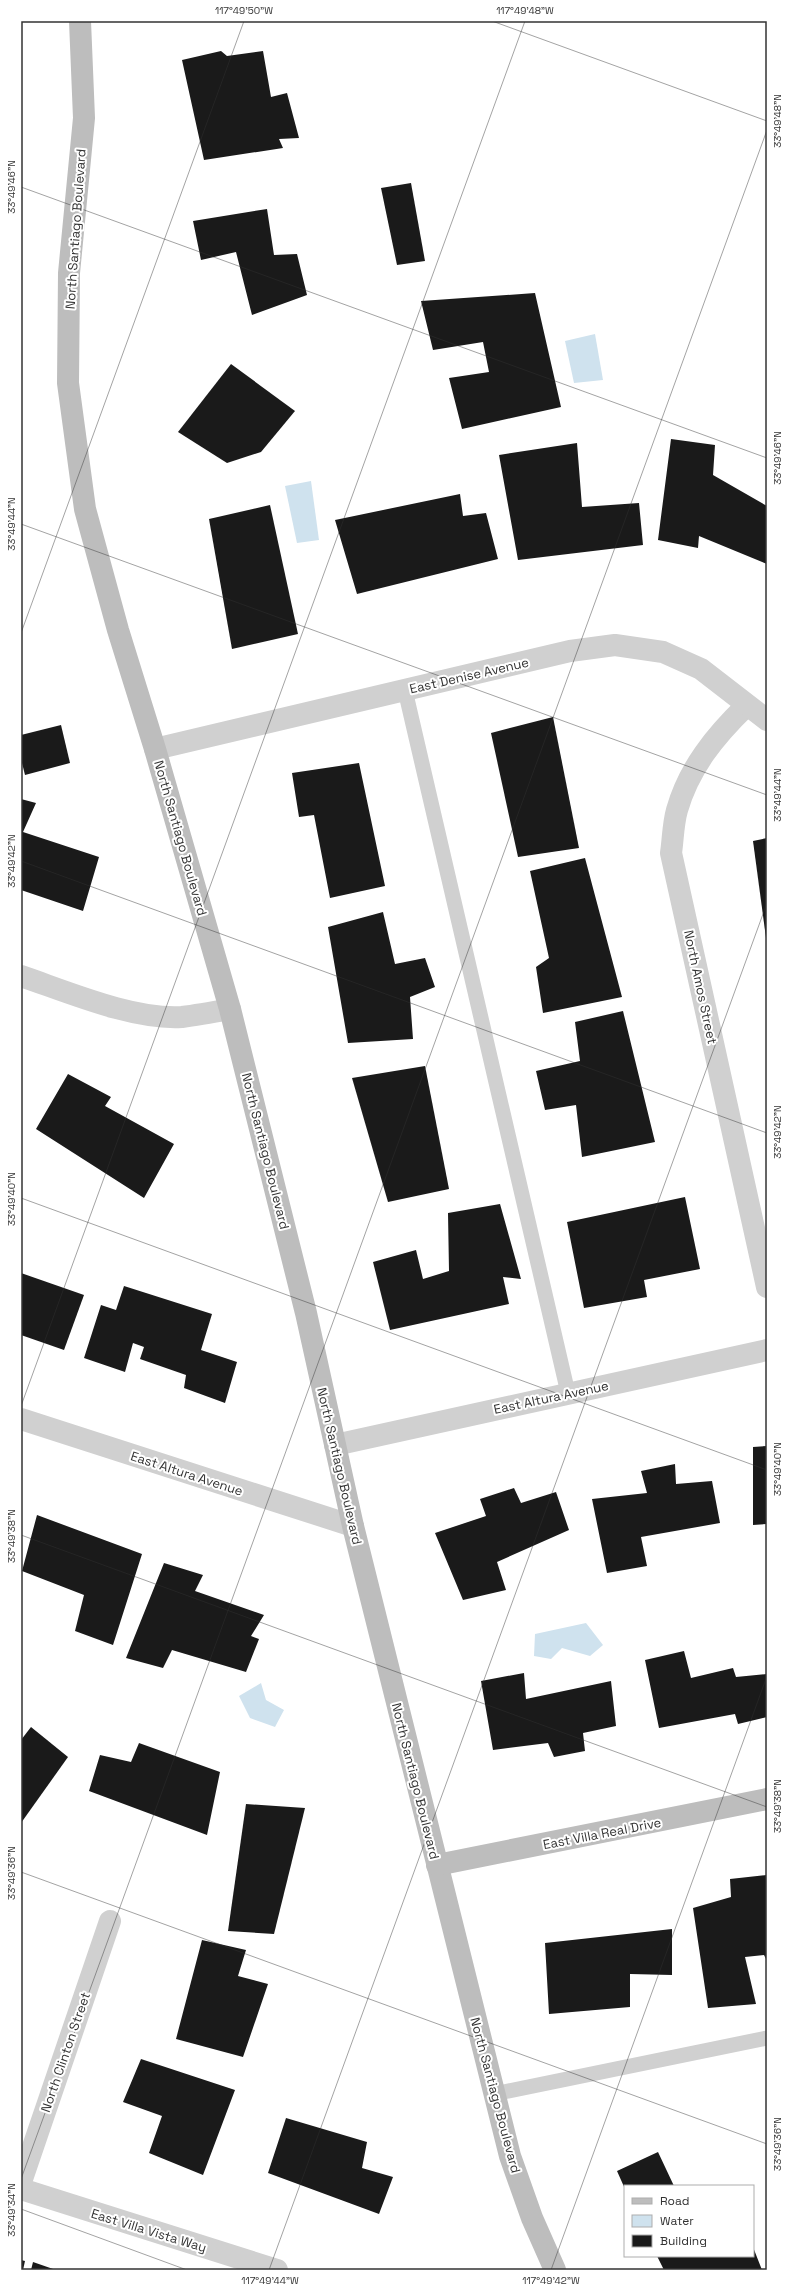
<svg xmlns="http://www.w3.org/2000/svg" width="788" height="2291" viewBox="0 0 788 2291" font-family="'Space Grotesk',sans-serif">
	<style>
		.water { fill: #cfe2ee }
		.building { fill: #1a1a1a }
		.lines { fill: none; stroke-linecap: round; stroke-linejoin: round }
		.lane { stroke: #d0d0d0; stroke-width: 15 }
		.street { stroke: #d0d0d0; stroke-width: 22 }
		.secondary { stroke: #bdbdbd; stroke-width: 22 }
		.ticks { fill: none; stroke: #333; stroke-width: 1; stroke-opacity: 0.45 }
		.labels { text-anchor: middle; stroke-width: 4; stroke-linejoin: round; paint-order: stroke }
		.street-label { font-size: 13px; fill: #333; stroke: #fff }
		.neatline { fill: none; stroke: #333; stroke-width: 1.5 }
		.ticks-label { font-size: 10px; text-anchor: middle; fill: #333 }
	</style>
	<rect width="100%" height="100%" fill="#fff"/>
	<g class="water">
		<path d="M 595,334 L 603,380 L 574,383 L 565,341 Z"/>
		<path d="M 311,481 L 319,540 L 297,543 L 285,486 Z"/>
		<path d="M 586,1623 L 603,1645 L 590,1656 L 562,1648 L 551,1659 L 534,1656 L 535,1634 Z"/>
		<path d="M 261,1683 L 266,1700 L 284,1710 L 275,1727 L 250,1718 L 239,1696 Z"/>
	</g>
	<g class="building">
		<path d="M 221,51 L 227,56 L 263,51 L 271,97 L 287,93 L 299,138 L 279,139 L 283,148 L 204,160 L 182,60 Z"/>
		<path d="M 411,183 L 425,261 L 397,265 L 381,188 Z"/>
		<path d="M 267,209 L 274,255 L 297,254 L 307,295 L 252,315 L 236,252 L 201,260 L 193,221 Z"/>
		<path d="M 535,293 L 561,407 L 462,429 L 449,378 L 489,372 L 483,342 L 433,350 L 421,301 Z"/>
		<path d="M 231,364 L 295,411 L 261,452 L 227,463 L 178,432 Z"/>
		<path d="M 671,439 L 715,445 L 713,475 L 767,506 L 767,564 L 699,536 L 698,548 L 658,540 Z"/>
		<path d="M 577,443 L 582,507 L 639,503 L 643,545 L 518,560 L 499,455 Z"/>
		<path d="M 460,494 L 463,516 L 486,513 L 498,559 L 357,594 L 335,520 Z"/>
		<path d="M 270,505 L 298,634 L 232,649 L 209,519 Z"/>
		<path d="M 553,717 L 579,848 L 518,857 L 491,733 Z"/>
		<path d="M 61,725 L 70,763 L 25,775 L 21,759 L 21,735 Z"/>
		<path d="M 359,763 L 385,886 L 330,898 L 314,815 L 299,817 L 292,773 Z"/>
		<path d="M 21,799 L 36,803 L 23,832 L 99,857 L 83,911 L 21,890 Z"/>
		<path d="M 767,838 L 767,938 L 766,938 L 753,841 Z"/>
		<path d="M 585,858 L 622,997 L 543,1013 L 536,967 L 549,958 L 530,871 Z"/>
		<path d="M 383,912 L 395,964 L 425,958 L 435,987 L 410,997 L 413,1039 L 348,1043 L 328,927 Z"/>
		<path d="M 623,1011 L 655,1142 L 582,1157 L 576,1105 L 545,1110 L 536,1071 L 580,1061 L 575,1022 Z"/>
		<path d="M 425,1066 L 449,1189 L 388,1202 L 352,1078 Z"/>
		<path d="M 68,1074 L 111,1097 L 105,1106 L 174,1144 L 144,1198 L 36,1129 Z"/>
		<path d="M 685,1197 L 700,1269 L 644,1280 L 647,1297 L 584,1308 L 567,1222 Z"/>
		<path d="M 500,1204 L 521,1279 L 503,1277 L 509,1304 L 390,1330 L 373,1262 L 416,1250 L 423,1279 L 449,1271 L 448,1213 Z"/>
		<path d="M 21,1273 L 84,1295 L 64,1350 L 21,1335 Z"/>
		<path d="M 124,1286 L 212,1314 L 201,1350 L 237,1362 L 225,1403 L 184,1388 L 186,1375 L 140,1359 L 144,1347 L 133,1343 L 125,1372 L 84,1358 L 101,1305 L 116,1310 Z"/>
		<path d="M 767,1446 L 767,1524 L 753,1525 L 753,1447 Z"/>
		<path d="M 675,1464 L 676,1484 L 712,1481 L 720,1523 L 641,1537 L 647,1566 L 607,1573 L 592,1499 L 647,1493 L 641,1471 Z"/>
		<path d="M 514,1488 L 521,1503 L 556,1492 L 569,1530 L 497,1562 L 506,1590 L 463,1600 L 435,1533 L 486,1516 L 480,1499 Z"/>
		<path d="M 37,1515 L 142,1554 L 113,1645 L 75,1631 L 84,1595 L 22,1571 Z"/>
		<path d="M 164,1563 L 203,1575 L 195,1591 L 264,1615 L 251,1636 L 259,1639 L 246,1672 L 172,1650 L 163,1668 L 126,1658 Z"/>
		<path d="M 684,1651 L 691,1678 L 733,1668 L 736,1677 L 767,1674 L 767,1717 L 738,1724 L 735,1714 L 659,1728 L 645,1660 Z"/>
		<path d="M 524,1673 L 526,1699 L 611,1681 L 616,1726 L 583,1733 L 585,1751 L 554,1757 L 548,1743 L 493,1750 L 481,1681 Z"/>
		<path d="M 31,1727 L 68,1757 L 21,1823 L 21,1740 Z"/>
		<path d="M 139,1743 L 220,1772 L 207,1835 L 89,1791 L 100,1755 L 131,1762 Z"/>
		<path d="M 246,1804 L 305,1808 L 274,1934 L 228,1931 Z"/>
		<path d="M 767,1875 L 767,1961 L 764,1955 L 745,1957 L 756,2004 L 708,2008 L 693,1908 L 731,1897 L 730,1879 Z"/>
		<path d="M 672,1929 L 672,1975 L 630,1974 L 630,2007 L 549,2014 L 545,1943 Z"/>
		<path d="M 202,1940 L 246,1950 L 238,1976 L 268,1984 L 243,2057 L 176,2039 Z"/>
		<path d="M 141,2059 L 235,2090 L 203,2175 L 149,2153 L 162,2116 L 123,2102 Z"/>
		<path d="M 286,2118 L 367,2142 L 362,2168 L 393,2177 L 379,2214 L 268,2173 Z"/>
		<path d="M 658,2152 L 674,2186 L 625,2186 L 625,2189 L 617,2171 Z"/>
		<path d="M 753,2247 L 762,2270 L 664,2270 L 657,2256 L 753,2256 Z"/>
		<path d="M 21,2260 L 25,2261 L 23,2270 L 21,2270 Z"/>
		<path d="M 33,2262 L 56,2270 L 31,2270 Z"/>
	</g>
	<g class="lines">
		<g class="lane">
			<path d="M 405,690 L 568,1393"/>
			<path d="M 494,2094 L 767,2038"/>
		</g>
		<g class="street">
			<path d="M 746,706 C 715,736 689,768 677,810 C 673,824 673,840 671,853 L 767,1287"/>
			<path d="M 155,749 L 570,651 L 615,645 L 663,652 L 701,669 L 767,720"/>
			<path d="M 21,976 C 68,992 133,1020 182,1017 C 198,1015 214,1012 230,1009"/>
			<path d="M 21,1419 L 353,1526"/>
			<path d="M 335,1445 L 767,1350"/>
			<path d="M 21,2182 L 110,1921"/>
			<path d="M 21,2189 L 277,2270"/>
		</g>
		<g class="secondary">
			<path d="M 80,21 L 84,118 L 69,273 L 68,383 L 85,509 L 118,630 L 155,749 L 230,1009 L 306,1313 L 353,1526 L 510,2156 L 532,2218 L 555,2270"/>
			<path d="M 437,1865 L 767,1799"/>
		</g>
	</g>
	<path class="ticks" d="M 492,21 L 767,121M 21,187 L 767,458M 21,524 L 767,795M 21,633 L 244,21M 21,861 L 767,1133M 21,1198 L 767,1470M 21,1406 L 525,21M 21,1535 L 767,1807M 21,1872 L 767,2144M 21,2179 L 767,130M 21,2209 L 187,2270M 269,2270 L 767,903M 551,2270 L 767,1676"/>
	<g class="labels">
		<g class="street-label">
			<text transform="translate(75 229) rotate(-86)" y="5">North Santiago Boulevard</text>
			<text transform="translate(469 675) rotate(-13)" y="5">East Denise Avenue</text>
			<text transform="translate(181 838) rotate(74)" y="5">North Santiago Boulevard</text>
			<text transform="translate(701 987) rotate(78)" y="5">North Amos Street</text>
			<text transform="translate(266 1151) rotate(76)" y="5">North Santiago Boulevard</text>
			<text transform="translate(551 1397) rotate(-12)" y="5">East Altura Avenue</text>
			<text transform="translate(340 1466) rotate(77)" y="5">North Santiago Boulevard</text>
			<text transform="translate(187 1473) rotate(18)" y="5">East Altura Avenue</text>
			<text transform="translate(416 1781) rotate(76)" y="5">North Santiago Boulevard</text>
			<text transform="translate(602 1833) rotate(-11)" y="5">East Villa Real Drive</text>
			<text transform="translate(65 2052) rotate(-71)" y="5">North Clinton Street</text>
			<text transform="translate(496 2095) rotate(75)" y="5">North Santiago Boulevard</text>
			<text transform="translate(149 2230) rotate(17)" y="5">East Villa Vista Way</text>
		</g>
	</g>
	<rect width="788" height="2291" fill="none" stroke="#ffffff" stroke-width="44"/>
	<rect x="624" y="2185" width="130" height="72" fill="#ffffff" stroke="#adadad"/>
	<rect x="632" y="2198" width="20" height="6" fill="#bdbdbd" stroke="#adadad"/>
	<text x="660" y="2205" font-size="12" fill="#333333">Road</text>
	<rect x="632" y="2215" width="20" height="12" fill="#cfe2ee" stroke="#adadad"/>
	<text x="660" y="2225" font-size="12" fill="#333333">Water</text>
	<rect x="632" y="2235" width="20" height="12" fill="#1a1a1a" stroke="#adadad"/>
	<text x="660" y="2245" font-size="12" fill="#333333">Building</text>
	<rect x="22" y="22" width="744" height="2247" class="neatline"/>
	<g class="ticks-label">
		<text x="244" y="14">117°49'50"W</text>
		<text x="525" y="14">117°49'48"W</text>
		<text transform="translate(777 121) rotate(-90)" y="4">33°49'48"N</text>
		<text transform="translate(11 187) rotate(-90)" y="4">33°49'46"N</text>
		<text transform="translate(777 458) rotate(-90)" y="4">33°49'46"N</text>
		<text transform="translate(11 524) rotate(-90)" y="4">33°49'44"N</text>
		<text transform="translate(777 795) rotate(-90)" y="4">33°49'44"N</text>
		<text transform="translate(11 861) rotate(-90)" y="4">33°49'42"N</text>
		<text transform="translate(777 1132) rotate(-90)" y="4">33°49'42"N</text>
		<text transform="translate(11 1199) rotate(-90)" y="4">33°49'40"N</text>
		<text transform="translate(777 1469) rotate(-90)" y="4">33°49'40"N</text>
		<text transform="translate(11 1536) rotate(-90)" y="4">33°49'38"N</text>
		<text transform="translate(777 1806) rotate(-90)" y="4">33°49'38"N</text>
		<text transform="translate(11 1873) rotate(-90)" y="4">33°49'36"N</text>
		<text transform="translate(777 2144) rotate(-90)" y="4">33°49'36"N</text>
		<text transform="translate(11 2210) rotate(-90)" y="4">33°49'34"N</text>
		<text x="270" y="2284">117°49'44"W</text>
		<text x="551" y="2284">117°49'42"W</text>
	</g>
</svg>
